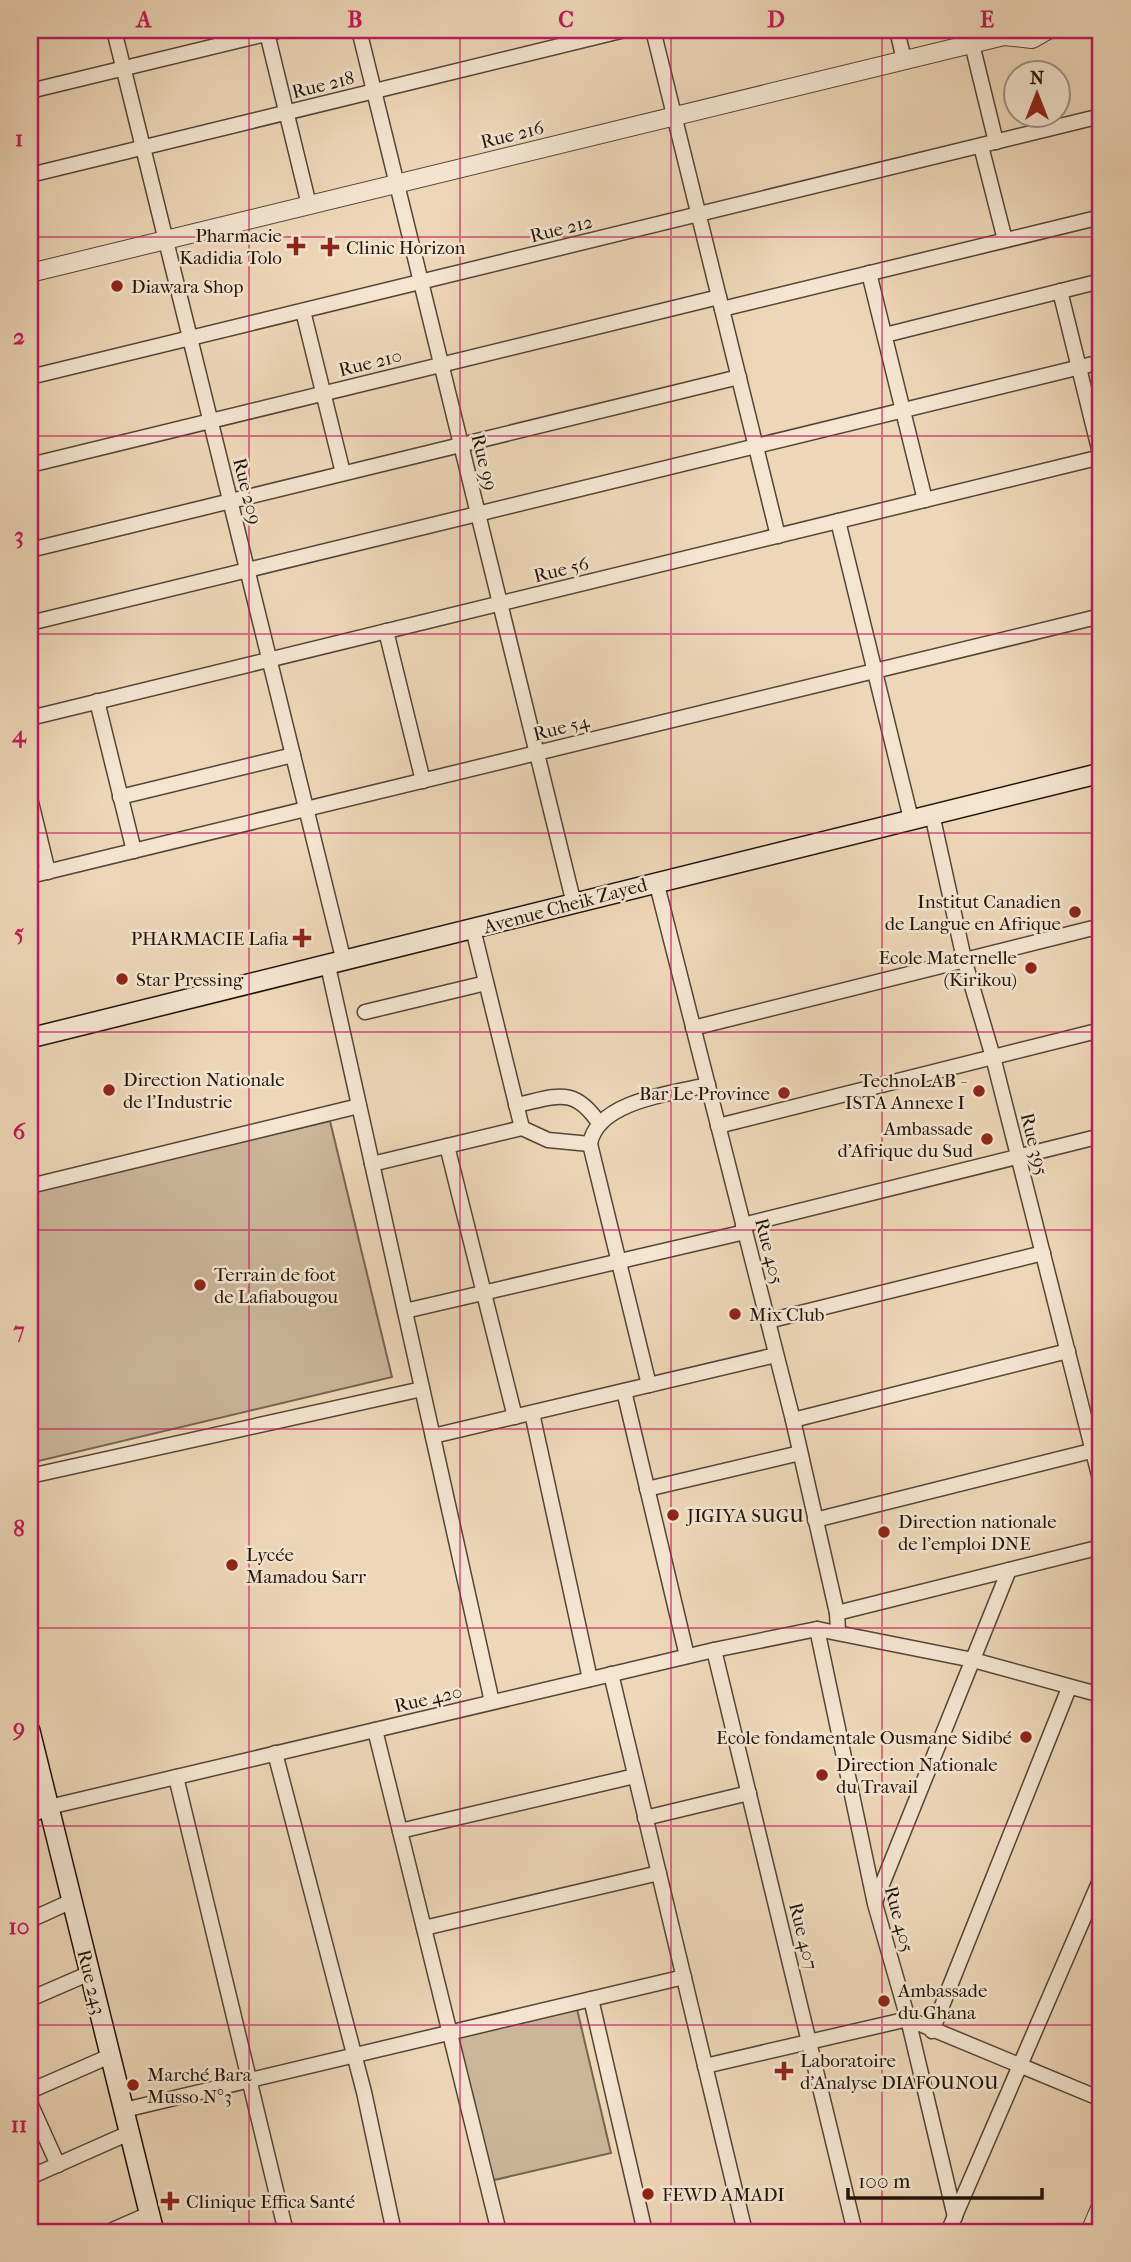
<svg xmlns="http://www.w3.org/2000/svg" width="1131" height="2262" viewBox="0 0 1131 2262" font-family="'IM FELL French Canon',serif">
	<style>
		.pitch { fill: #cbb69a; stroke: #766552; stroke-width: 2 }
		.lines { fill: none; stroke-linecap: round; stroke-linejoin: round }
		.minor-casing { stroke: #554536; stroke-width: 17 }
		.tertiary-casing { stroke: #554536; stroke-width: 20 }
		.secondary-casing { stroke: #22140a; stroke-width: 22 }
		.minor { stroke: #f4e5d1; stroke-width: 14 }
		.tertiary { stroke: #f4e5d1; stroke-width: 18 }
		.secondary { stroke: #f4e5d1; stroke-width: 19 }
		.grid { fill: none; stroke: #c2185b; stroke-width: 2; stroke-opacity: 0.55 }
		.poi-dot { fill: #8f2418; stroke: #f4e5d1; stroke-width: 2.5 }
		.labels { text-anchor: middle; stroke-width: 5; stroke-linejoin: round; paint-order: stroke }
		.street-label { font-size: 19px; fill: #22140a; stroke: #f4e5d1 }
		.poi-label { font-size: 19px; fill: #22140a; stroke: #f4e5d1; text-anchor: start }
		.neatline { fill: none; stroke: #c2185b; stroke-width: 2.5 }
		.grid-label { font-size: 23px; text-anchor: middle; font-weight: bold; fill: #c2185b }
	</style>
	<rect width="100%" height="100%" fill="#eed7b8"/>
	<filter id="stains"><feTurbulence type="fractalNoise" baseFrequency=".00286" numOctaves="4"/><feColorMatrix values="0 0 0 0 .2 0 0 0 0 .09 0 0 0 0 .02 0 0 0 .5 -.17"/></filter>
	<radialGradient id="worn" r=".72"><stop offset=".6" stop-color="#630" stop-opacity="0"/><stop offset="1" stop-color="#630" stop-opacity=".3"/></radialGradient>
	<g class="pitch">
		<path d="M 330,1121 L 392,1377 L 30,1463 L 30,1192 Z"/>
		<path d="M 577,2009 L 611,2153 L 490,2181 L 456,2037 Z"/>
	</g>
	<g class="lines">
		<g class="minor-casing">
			<g id="minor">
				<path d="M 114,30 L 344,962"/>
				<path d="M 359,30 L 574,904"/>
				<path d="M 653,30 L 778,536"/>
				<path d="M 897,30 L 904,60"/>
				<path d="M 267,33 L 309,205"/>
				<path d="M 972,44 L 996,142"/>
				<path d="M 30,91 L 282,30"/>
				<path d="M 981,146 L 1005,240"/>
				<path d="M 30,175 L 625,30"/>
				<path d="M 869,273 L 925,500"/>
				<path d="M 1060,291 L 1101,457"/>
				<path d="M 722,309 L 1101,217"/>
				<path d="M 303,311 L 343,473"/>
				<path d="M 885,335 L 1101,281"/>
				<path d="M 30,377 L 1101,116"/>
				<path d="M 30,465 L 719,297"/>
				<path d="M 838,521 L 911,819"/>
				<path d="M 30,550 L 739,377"/>
				<path d="M 30,623 L 1101,362"/>
				<path d="M 386,631 L 423,781"/>
				<path d="M 97,701 L 134,851"/>
				<path d="M 30,718 L 1101,457"/>
				<path d="M 120,797 L 293,755"/>
				<path d="M 30,798 L 48,872"/>
				<path d="M 932,814 L 964,959 L 993,1057 L 1101,1483"/>
				<path d="M 30,876 L 1101,616"/>
				<path d="M 656,881 L 793,1420 L 837,1613 L 838,1631"/>
				<path d="M 473,929 L 522,1128"/>
				<path d="M 328,966 L 492,1702"/>
				<path d="M 365,1012 L 486,983"/>
				<path d="M 693,1028 L 1101,926"/>
				<path d="M 516,1105 C 556,1097 573,1085 599,1123"/>
				<path d="M 718,1126 L 1101,1030"/>
				<path d="M 447,1146 L 515,1417"/>
				<path d="M 372,1164 L 522,1128 L 548,1140 L 590,1144"/>
				<path d="M 30,1186 L 359,1106"/>
				<path d="M 743,1225 L 1101,1136"/>
				<path d="M 405,1311 L 745,1232"/>
				<path d="M 768,1321 L 1043,1253"/>
				<path d="M 649,1385 L 590,1144 C 597,1101 673,1093 708,1085"/>
				<path d="M 624,1391 L 687,1656"/>
				<path d="M 532,1413 L 590,1679"/>
				<path d="M 793,1420 L 1068,1351"/>
				<path d="M 433,1436 L 776,1355"/>
				<path d="M 30,1476 L 422,1389"/>
				<path d="M 647,1489 L 800,1453"/>
				<path d="M 815,1520 L 1099,1449"/>
				<path d="M 837,1613 L 1101,1547"/>
				<path d="M 817,1629 L 875,1904 L 908,2019 L 955,2217"/>
				<path d="M 714,1650 L 855,2232"/>
				<path d="M 611,1674 L 745,2232"/>
				<path d="M 375,1730 L 499,2232"/>
				<path d="M 275,1753 L 364,2092 L 394,2232"/>
				<path d="M 176,1777 L 286,2232"/>
				<path d="M 30,1816 L 49,1807 L 714,1650 L 817,1629 L 973,1660 L 1101,1695"/>
				<path d="M 645,1818 L 749,1793"/>
				<path d="M 400,1831 L 635,1776"/>
				<path d="M 875,1902 L 1009,1570"/>
				<path d="M 30,1920 L 72,1901"/>
				<path d="M 424,1928 L 659,1873"/>
				<path d="M 30,1999 L 90,1973"/>
				<path d="M 591,1999 L 645,2232"/>
				<path d="M 932,2031 L 1069,1688"/>
				<path d="M 705,2066 L 908,2019 L 1101,2099"/>
				<path d="M 30,2091 L 110,2056"/>
				<path d="M 30,2103 L 58,2165"/>
				<path d="M 124,2110 L 684,1977"/>
				<path d="M 30,2177 L 129,2133"/>
				<path d="M 108,2232 L 149,2214"/>
				<path d="M 948,2232 L 1101,1878"/>
			</g>
		</g>
		<g class="tertiary-casing">
			<g id="tertiary">
				<path d="M 1004,36 L 1032,39 L 1048,30"/>
				<path d="M 30,273 L 1004,36 L 1016,30"/>
				<path d="M 1090,2232 L 1101,2206"/>
			</g>
		</g>
		<g class="secondary-casing">
			<g id="secondary">
				<path d="M 30,1038 L 1101,773"/>
				<path d="M 30,1731 L 154,2232"/>
			</g>
		</g>
		<use href="#minor" class="minor"/>
		<use href="#tertiary" class="tertiary"/>
		<use href="#secondary" class="secondary"/>
	</g>
	<path class="grid" d="M 249,30 L 249,2232M 460,30 L 460,2232M 671,30 L 671,2232M 882,30 L 882,2232M 30,237 L 1101,237M 30,436 L 1101,436M 30,634 L 1101,634M 30,833 L 1101,833M 30,1032 L 1101,1032M 30,1230 L 1101,1230M 30,1429 L 1101,1429M 30,1628 L 1101,1628M 30,1826 L 1101,1826M 30,2025 L 1101,2025"/>
	<g class="poi-dot">
		<path d="M292.5 235.5h7v7h7v7h-7v7h-7v-7h-7v-7h7z"/>
		<path d="M326.5 236.5h7v7h7v7h-7v7h-7v-7h-7v-7h7z"/>
		<circle cx="117" cy="286" r="7"/>
		<circle cx="1075" cy="912" r="7"/>
		<path d="M298.5 927.5h7v7h7v7h-7v7h-7v-7h-7v-7h7z"/>
		<circle cx="1031" cy="968" r="7"/>
		<circle cx="122" cy="979" r="7"/>
		<circle cx="109" cy="1090" r="7"/>
		<circle cx="979" cy="1091" r="7"/>
		<circle cx="784" cy="1093" r="7"/>
		<circle cx="987" cy="1139" r="7"/>
		<circle cx="200" cy="1285" r="7"/>
		<circle cx="735" cy="1314" r="7"/>
		<circle cx="673" cy="1515" r="7"/>
		<circle cx="884" cy="1532" r="7"/>
		<circle cx="232" cy="1565" r="7"/>
		<circle cx="1026" cy="1737" r="7"/>
		<circle cx="822" cy="1775" r="7"/>
		<circle cx="884" cy="2001" r="7"/>
		<path d="M780.5 2060.5h7v7h7v7h-7v7h-7v-7h-7v-7h7z"/>
		<circle cx="133" cy="2085" r="7"/>
		<circle cx="648" cy="2194" r="7"/>
		<path d="M166.5 2190.5h7v7h7v7h-7v7h-7v-7h-7v-7h7z"/>
	</g>
	<g class="labels">
		<g class="street-label">
			<text transform="translate(323 84) rotate(-14)" y="7">Rue 218</text>
			<text transform="translate(512 134) rotate(-14)" y="7">Rue 216</text>
			<text transform="translate(561 228) rotate(-14)" y="7">Rue 212</text>
			<text transform="translate(370 362) rotate(-14)" y="7">Rue 210</text>
			<text transform="translate(485 462) rotate(76)" y="7">Rue 99</text>
			<text transform="translate(248 491) rotate(76)" y="7">Rue 209</text>
			<text transform="translate(561 569) rotate(-14)" y="7">Rue 56</text>
			<text transform="translate(561 727) rotate(-14)" y="7">Rue 54</text>
			<text transform="translate(565 905) rotate(-15)" y="7">Avenue Cheik Zayed</text>
			<text transform="translate(1035 1144) rotate(76)" y="7">Rue 395</text>
			<text transform="translate(770 1251) rotate(76)" y="7">Rue 405</text>
			<text transform="translate(428 1698) rotate(-13)" y="7">Rue 420</text>
			<text transform="translate(900 1919) rotate(75)" y="7">Rue 405</text>
			<text transform="translate(804 1936) rotate(76)" y="7">Rue 407</text>
			<text transform="translate(92 1982) rotate(76)" y="7">Rue 243</text>
		</g>
		<g class="poi-label">
			<text x="282" y="242" text-anchor="end">Pharmacie<tspan x="282" dy="22">Kadidia Tolo</tspan></text>
			<text x="346" y="254">Clinic Horizon</text>
			<text x="131" y="293">Diawara Shop</text>
			<text x="1061" y="908" text-anchor="end">Institut Canadien<tspan x="1061" dy="22">de Langue en Afrique</tspan></text>
			<text x="288" y="945" text-anchor="end">PHARMACIE Lafia</text>
			<text x="1017" y="964" text-anchor="end">Ecole Maternelle<tspan x="1017" dy="22">(Kirikou)</tspan></text>
			<text x="136" y="986">Star Pressing</text>
			<text x="123" y="1086">Direction Nationale<tspan x="123" dy="22">de l'Industrie</tspan></text>
			<text x="965" y="1087" text-anchor="end">TechnoLAB -<tspan x="965" dy="22">ISTA Annexe I</tspan></text>
			<text x="770" y="1100" text-anchor="end">Bar Le Province</text>
			<text x="973" y="1135" text-anchor="end">Ambassade<tspan x="973" dy="22">d'Afrique du Sud</tspan></text>
			<text x="214" y="1281">Terrain de foot<tspan x="214" dy="22">de Lafiabougou</tspan></text>
			<text x="749" y="1321">Mix Club</text>
			<text x="687" y="1522">JIGIYA SUGU</text>
			<text x="898" y="1528">Direction nationale<tspan x="898" dy="22">de l'emploi DNE</tspan></text>
			<text x="246" y="1561">Lycée<tspan x="246" dy="22">Mamadou Sarr</tspan></text>
			<text x="1012" y="1744" text-anchor="end">Ecole fondamentale Ousmane Sidibé</text>
			<text x="836" y="1771">Direction Nationale<tspan x="836" dy="22">du Travail</tspan></text>
			<text x="898" y="1997">Ambassade<tspan x="898" dy="22">du Ghana</tspan></text>
			<text x="800" y="2067">Laboratoire<tspan x="800" dy="22">d'Analyse DIAFOUNOU</tspan></text>
			<text x="147" y="2081">Marché Bara<tspan x="147" dy="22">Musso N°3</tspan></text>
			<text x="662" y="2201">FEWD AMADI</text>
			<text x="186" y="2208">Clinique Effica Santé</text>
		</g>
	</g>
	<rect width="1131" height="2262" fill="none" stroke="#eed7b8" stroke-width="77"/>
	<g transform="translate(1037 94)"><circle r="33" fill="#f4e5d1" stroke="#a09181" stroke-width="2"/>
	<path d="M0-5L12 26L0 18L-12 26Z" fill="#8f2418"/>
	<text y="-10" font-size="19" font-weight="bold" text-anchor="middle" fill="#22140a">N</text>
	</g>
	<path d="M848 2188v10h194v-10" fill="none" stroke="#22140a" stroke-width="3.5"/>
	<text x="858" y="2188" font-size="21" fill="#22140a" stroke="#f4e5d1" stroke-width="5" paint-order="stroke">100 m</text>
	<rect x="38" y="38" width="1054" height="2186" class="neatline"/>
	<g class="grid-label">
		<text x="144" y="27">A</text>
		<text x="355" y="27">B</text>
		<text x="566" y="27">C</text>
		<text x="776" y="27">D</text>
		<text x="987" y="27">E</text>
		<text x="19" y="146">1</text>
		<text x="19" y="344">2</text>
		<text x="19" y="543">3</text>
		<text x="19" y="742">4</text>
		<text x="19" y="940">5</text>
		<text x="19" y="1139">6</text>
		<text x="19" y="1338">7</text>
		<text x="19" y="1536">8</text>
		<text x="19" y="1735">9</text>
		<text x="19" y="1934">10</text>
		<text x="19" y="2132">11</text>
	</g>
	<rect width="100%" height="100%" filter="url(#stains)"/>
	<rect width="100%" height="100%" fill="url(#worn)"/>
</svg>
